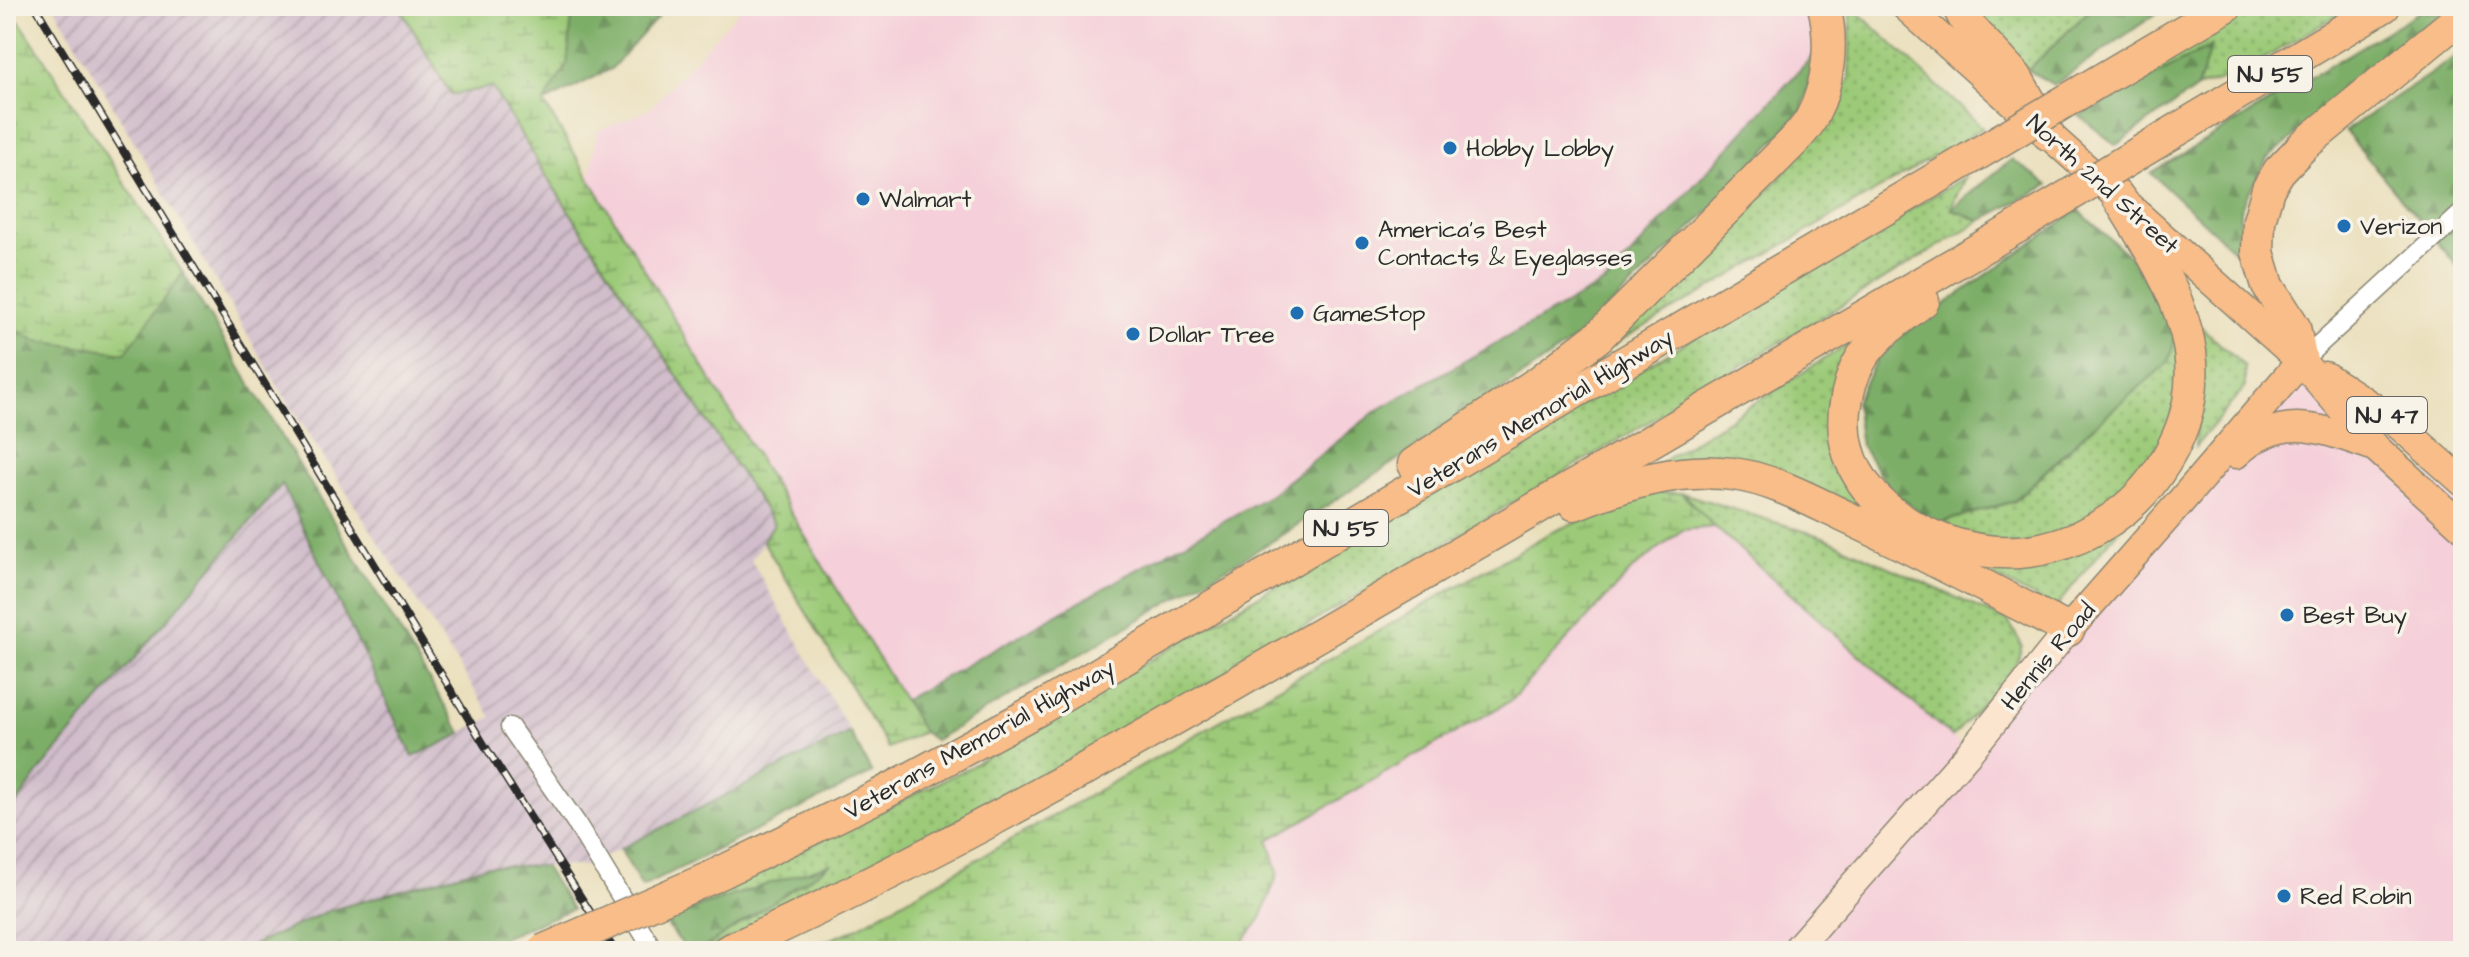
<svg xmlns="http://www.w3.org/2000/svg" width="2469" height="957" viewBox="0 0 2469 957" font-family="'Architects Daughter',sans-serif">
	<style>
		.built { fill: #f5cfd9 }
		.industrial { fill: url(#industrial-furrows) }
		.grass { fill: url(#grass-dots); stroke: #647a52; stroke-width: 2 }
		.forest { fill: url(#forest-firs); stroke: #546c4a; stroke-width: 2 }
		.wetland { fill: url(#wetland-marsh); stroke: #647a52; stroke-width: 2 }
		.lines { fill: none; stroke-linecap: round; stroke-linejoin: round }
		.street-casing { stroke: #8a8573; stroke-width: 21 }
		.secondary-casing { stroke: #8a8573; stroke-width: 29 }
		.primary-casing { stroke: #8a8573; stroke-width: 31 }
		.highway-casing { stroke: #8a8573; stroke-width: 35 }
		.street { stroke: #fff; stroke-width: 18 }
		.secondary { stroke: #fce5cf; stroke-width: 26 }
		.primary { stroke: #f8bd88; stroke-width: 28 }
		.highway { stroke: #f8bd88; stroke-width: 32 }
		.rail-casing { stroke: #2b2b2b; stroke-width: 8 }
		.rail { stroke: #f7f3e8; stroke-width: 5; stroke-dasharray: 15; stroke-linecap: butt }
		.highway-bridge-casing { stroke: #8a8573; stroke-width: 35; stroke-linecap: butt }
		.highway-bridge { stroke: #f8bd88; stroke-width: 32 }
		.poi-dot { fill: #1f6fb2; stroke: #f7f3e8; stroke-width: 3 }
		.labels { text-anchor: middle; stroke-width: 7; stroke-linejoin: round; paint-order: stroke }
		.shield { fill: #f7f3e8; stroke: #686764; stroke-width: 2 }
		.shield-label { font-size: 22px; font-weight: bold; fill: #2b2b2b }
		.poi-label { font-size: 24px; fill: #2b2b2b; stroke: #f7f3e8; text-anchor: start }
		.street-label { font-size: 24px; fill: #2b2b2b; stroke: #f7f3e8 }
	</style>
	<defs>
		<pattern id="industrial-furrows" width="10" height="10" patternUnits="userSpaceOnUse" patternTransform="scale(2)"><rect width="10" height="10" fill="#d1bdcb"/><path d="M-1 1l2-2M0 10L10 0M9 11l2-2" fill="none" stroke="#aa9aa5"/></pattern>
		<pattern id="grass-dots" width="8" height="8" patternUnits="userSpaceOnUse" patternTransform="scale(2)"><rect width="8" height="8" fill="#9cca78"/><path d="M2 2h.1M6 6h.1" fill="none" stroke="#7fa463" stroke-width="1.8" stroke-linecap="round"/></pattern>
		<pattern id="forest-firs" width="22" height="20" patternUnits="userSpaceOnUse" patternTransform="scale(2)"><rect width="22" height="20" fill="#7dae68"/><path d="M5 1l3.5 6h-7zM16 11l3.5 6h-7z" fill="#678e56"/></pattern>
		<pattern id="wetland-marsh" width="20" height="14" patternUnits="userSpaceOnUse" patternTransform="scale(2)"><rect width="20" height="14" fill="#9cca78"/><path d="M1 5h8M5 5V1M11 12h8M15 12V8" fill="none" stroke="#7fa463"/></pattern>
	</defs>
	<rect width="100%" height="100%" fill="#f7f3e8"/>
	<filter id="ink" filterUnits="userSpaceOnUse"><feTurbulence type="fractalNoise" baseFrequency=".0125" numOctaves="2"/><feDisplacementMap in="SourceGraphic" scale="16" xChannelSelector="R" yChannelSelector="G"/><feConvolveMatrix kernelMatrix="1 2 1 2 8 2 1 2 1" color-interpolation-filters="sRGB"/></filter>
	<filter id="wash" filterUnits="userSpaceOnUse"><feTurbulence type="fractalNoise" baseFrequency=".006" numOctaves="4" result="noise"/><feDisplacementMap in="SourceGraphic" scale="32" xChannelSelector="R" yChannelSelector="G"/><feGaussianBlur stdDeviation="1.8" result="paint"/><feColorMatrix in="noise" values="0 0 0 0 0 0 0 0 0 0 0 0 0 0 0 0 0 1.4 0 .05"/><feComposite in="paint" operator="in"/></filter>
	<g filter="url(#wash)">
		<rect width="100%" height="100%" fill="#eadfbb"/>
		<g class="built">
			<path d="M 743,6 L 1815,6 L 1818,50 L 1607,281 L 1376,411 L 1270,495 L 904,700 L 590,180 L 597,131 L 649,110 Z"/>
			<path d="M 2301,361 L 2463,507 L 2463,951 L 1236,951 L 1261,918 L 1268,841 L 1510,701 L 1632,571 L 1682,530 L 1715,527 L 1969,752 Z"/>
		</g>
		<path class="industrial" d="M 54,6 L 399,6 L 451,95 L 491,87 L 545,174 L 774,525 L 751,560 L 850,732 L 586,866 L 486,866 L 328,911 L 240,951 L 6,951 L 6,818 L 42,768 L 282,484 L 413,756 L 492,717 L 282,393 Z"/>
		<g class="grass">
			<path d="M 1851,6 L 1983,128 L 1606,349 L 1780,178 L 1849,81 Z"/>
			<path d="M 1968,6 L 2094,6 L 2028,70 Z"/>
			<path d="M 2259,6 L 2353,6 L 2238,74 L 2197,88 L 2210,47 L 2142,83 L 2130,82 Z"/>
			<path d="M 1965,177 L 1951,208 L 1980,221 L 1667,411 L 1225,674 L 815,900 L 702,951 L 699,951 L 828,865 L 662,919 L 968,768 Z"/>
			<path d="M 2199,325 L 2245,367 L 2245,387 L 2195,447 Z"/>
			<path d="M 2177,330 L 2181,379 L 2168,442 L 2125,499 L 2039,544 L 1984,544 L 1936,524 L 2015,501 L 2082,436 Z"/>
			<path d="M 1862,335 L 1842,375 L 1828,414 L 1840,469 L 1884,526 L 1660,463 Z"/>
			<path d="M 1682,493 L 1823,537 L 2008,621 L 2022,645 L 2014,669 L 1952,737 L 1715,527 Z"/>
			<path d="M 2122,525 L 2055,608 L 1962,560 Z"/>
		</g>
		<g class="forest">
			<path d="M 573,6 L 668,6 L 611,69 L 543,103 L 567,64 Z"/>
			<path d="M 2094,6 L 2167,6 L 2054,85 L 2028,70 Z"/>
			<path d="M 2429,6 L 2450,6 L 2267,159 L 2240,209 L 2240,256 L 2151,173 Z"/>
			<path d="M 2211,46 L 2197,88 L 2116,145 L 2079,116 Z"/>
			<path d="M 1818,50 L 1802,110 L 1732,189 L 1578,337 L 1457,421 L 1274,540 L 935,740 L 923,732 L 904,700 L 1270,495 L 1376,411 L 1607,281 Z"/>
			<path d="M 2463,52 L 2463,273 L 2345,131 Z"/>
			<path d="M 2012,159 L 2048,185 L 1980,221 L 1951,209 Z"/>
			<path d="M 2078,210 L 2129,256 L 2177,330 L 2169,362 L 2082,436 L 2014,501 L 1936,524 L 1892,491 L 1861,446 L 1855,402 L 1882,349 Z"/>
			<path d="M 183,273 L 462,734 L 413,757 L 282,484 L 42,768 L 6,818 L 6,325 L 37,341 L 125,353 Z"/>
			<path d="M 850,732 L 872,773 L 642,887 L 620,849 Z"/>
			<path d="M 832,863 L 699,951 L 688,951 L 662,919 Z"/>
			<path d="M 486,866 L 544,866 L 572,909 L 471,951 L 240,951 L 328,911 Z"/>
		</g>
		<g class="wetland">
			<path d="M 399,6 L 573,6 L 567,64 L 544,103 L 923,732 L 888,748 L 763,541 L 774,524 L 545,174 L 492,87 L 451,95 Z"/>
			<path d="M 6,8 L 22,25 L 183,273 L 125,353 L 37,341 L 6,325 Z"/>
			<path d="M 1653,492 L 1681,493 L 1715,527 L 1682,530 L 1632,570 L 1510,701 L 1269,840 L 1278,873 L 1261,918 L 1236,951 L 801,951 L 851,931 L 1552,532 Z"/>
		</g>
	</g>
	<g filter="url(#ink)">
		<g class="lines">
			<g class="street-casing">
				<g id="street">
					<path d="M 2301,361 L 2463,212"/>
					<path d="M 510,727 L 575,821 L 654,951"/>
				</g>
			</g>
			<g class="secondary-casing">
				<path id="secondary" d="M 1794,951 L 1969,753 L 2068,630"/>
			</g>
			<g class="primary-casing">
				<g id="primary">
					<path d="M 1905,6 L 2301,361 L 2376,448 L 2463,527"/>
					<path d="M 2325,376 L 2393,420 L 2463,482"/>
					<path d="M 2236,454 C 2282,410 2322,429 2375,447"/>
					<path d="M 2068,630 L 2182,500 L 2301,361"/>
				</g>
			</g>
			<g class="highway-casing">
				<g id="highway">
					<path d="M 1958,6 L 1968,25 L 2016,77 L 2048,134"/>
					<path d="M 2101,80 L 2226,6"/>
					<path d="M 2157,142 L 2384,6"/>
					<path d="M 1923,301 C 1902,317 1876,335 1861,359 C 1852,374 1847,392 1845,410 C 1835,502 1939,557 2019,552 C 2073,548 2127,518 2157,474 C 2229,371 2175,288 2118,197"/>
					<path d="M 2301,361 L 2294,327 L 2268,286 L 2258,252 L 2259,221 L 2268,189 L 2279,171 L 2304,145 L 2463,15"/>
					<path d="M 1414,464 L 1539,382 L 1599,336 L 1793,142 C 1800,134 1808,126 1812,117 C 1829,85 1833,41 1824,6"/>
					<path d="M 1574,504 C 1625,484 1677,467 1733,474 C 1772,479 1810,500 1846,517 C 1921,552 1994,591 2068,630"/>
					<path d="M 712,877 L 880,795 L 1039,709 L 1969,159"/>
					<path d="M 728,951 C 949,851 1160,728 1369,606 C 1585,480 1801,354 2017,227"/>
				</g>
			</g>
			<use href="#street" class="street"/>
			<use href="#secondary" class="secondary"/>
			<use href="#primary" class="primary"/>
			<use href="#highway" class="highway"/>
			<g class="rail-casing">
				<path id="rail" d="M 35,6 L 485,746 L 615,951"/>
			</g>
			<use href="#rail" class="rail"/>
			<g class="highway-bridge-casing">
				<g id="highway-bridge">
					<path d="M 1969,159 L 2101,80"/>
					<path d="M 2017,227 L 2157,142"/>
					<path d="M 543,951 L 712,877"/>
				</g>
			</g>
			<use href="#highway-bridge" class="highway-bridge"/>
		</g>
	</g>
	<g class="poi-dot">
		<circle cx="1450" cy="148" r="8"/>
		<circle cx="863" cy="199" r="8"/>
		<circle cx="2344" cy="226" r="8"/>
		<circle cx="1362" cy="243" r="8"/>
		<circle cx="1297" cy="313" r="8"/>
		<circle cx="1133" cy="334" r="8"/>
		<circle cx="2287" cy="615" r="8"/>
		<circle cx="2284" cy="896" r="8"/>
	</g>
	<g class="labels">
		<g class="shield">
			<rect x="2228" y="56" width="84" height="36" rx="6"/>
			<rect x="2347" y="397" width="80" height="36" rx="6"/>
			<rect x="1304" y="510" width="84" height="36" rx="6"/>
		</g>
		<g class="shield-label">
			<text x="2270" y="82">NJ 55</text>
			<text x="2387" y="423">NJ 47</text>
			<text x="1346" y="536">NJ 55</text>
		</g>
		<g class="poi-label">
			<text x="1466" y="156">Hobby Lobby</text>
			<text x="879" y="207">Walmart</text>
			<text x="2360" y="234">Verizon</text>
			<text x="1378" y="237">America's Best<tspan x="1378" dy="28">Contacts &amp; Eyeglasses</tspan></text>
			<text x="1313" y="321">GameStop</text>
			<text x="1149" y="342">Dollar Tree</text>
			<text x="2303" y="623">Best Buy</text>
			<text x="2300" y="904">Red Robin</text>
		</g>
		<g class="street-label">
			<text transform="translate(2103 184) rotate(42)" y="8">North 2nd Street</text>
			<text transform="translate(1540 413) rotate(-31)" y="8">Veterans Memorial Highway</text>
			<text transform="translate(2048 656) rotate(-50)" y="8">Hennis Road</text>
			<text transform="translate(979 739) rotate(-29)" y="8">Veterans Memorial Highway</text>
		</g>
	</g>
	<rect width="2469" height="957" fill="none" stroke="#f7f3e8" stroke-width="32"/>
</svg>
